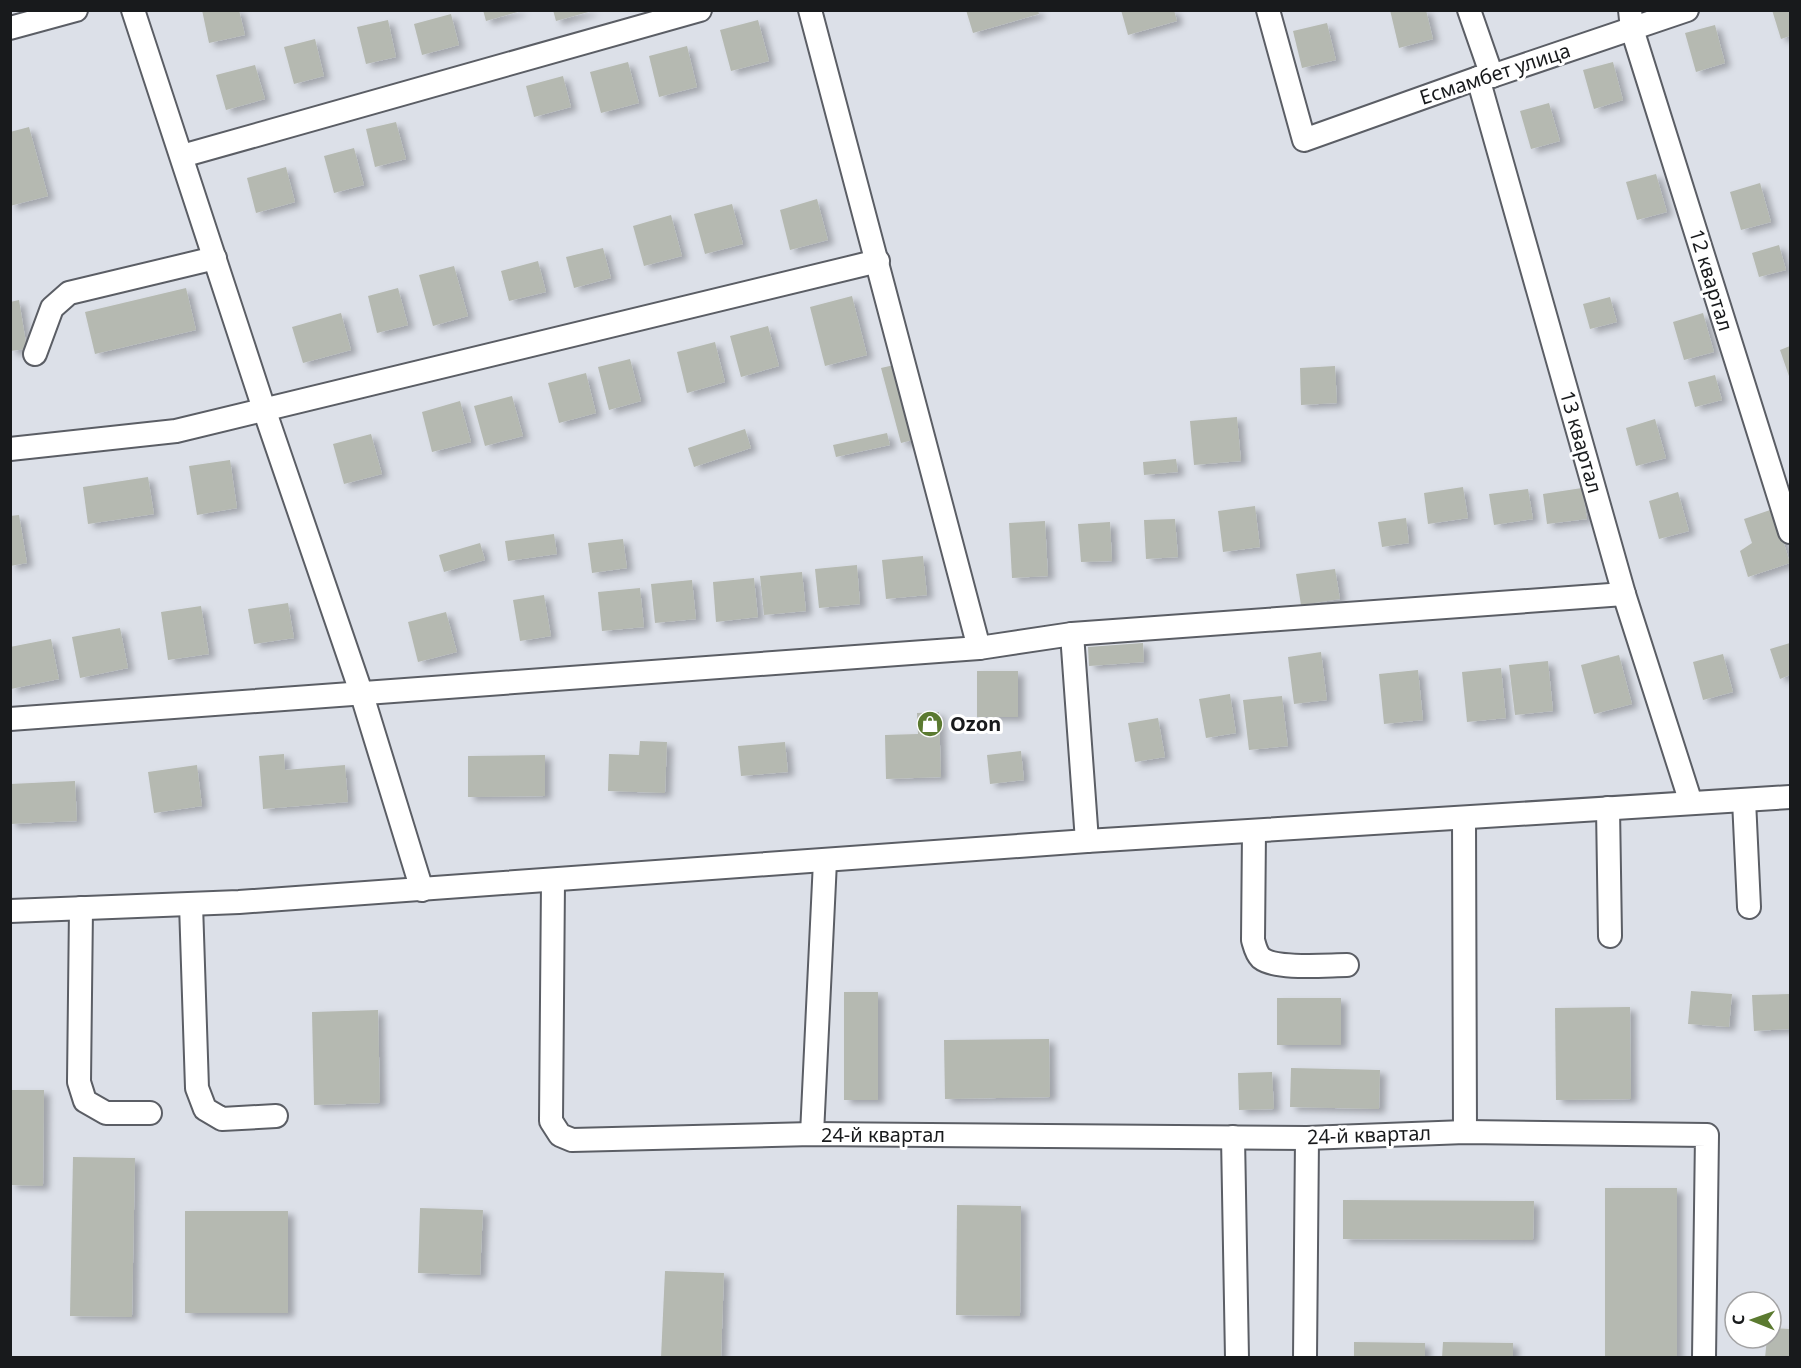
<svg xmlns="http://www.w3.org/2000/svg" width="1801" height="1368" viewBox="0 0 1801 1368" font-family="'Noto Sans',sans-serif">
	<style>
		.building { fill: #b5b9b1; filter: url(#shadow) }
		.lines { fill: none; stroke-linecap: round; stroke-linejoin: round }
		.minor-casing { stroke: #5b5e65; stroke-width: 26 }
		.minor { stroke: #fff; stroke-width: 22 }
		.labels { text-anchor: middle; stroke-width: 6; stroke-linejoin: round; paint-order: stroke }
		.street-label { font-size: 20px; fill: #181a1c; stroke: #fff }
		.poi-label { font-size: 20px; font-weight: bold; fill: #181a1c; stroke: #fff; text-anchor: start }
	</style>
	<defs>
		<filter id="shadow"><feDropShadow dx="6" dy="4" stdDeviation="3" flood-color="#0004"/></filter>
	</defs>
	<rect width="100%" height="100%" fill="#dce0e8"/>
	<g class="building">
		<path d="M 202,10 L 239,10 L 245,35 L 209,43 Z"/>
		<path d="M 483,10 L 521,10 L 521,11 L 486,21 Z"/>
		<path d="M 553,10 L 592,10 L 592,11 L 556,21 Z"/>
		<path d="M 966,10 L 1038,10 L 1039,14 L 973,33 Z"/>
		<path d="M 1121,10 L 1174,10 L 1177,21 L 1128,35 Z"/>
		<path d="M 1390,10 L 1426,10 L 1433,39 L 1399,48 Z"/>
		<path d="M 1772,10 L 1790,10 L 1790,36 L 1781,39 Z"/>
		<path d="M 451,14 L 459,45 L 422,55 L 414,24 Z"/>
		<path d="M 388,20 L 396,57 L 366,64 L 357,27 Z"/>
		<path d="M 758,20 L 769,61 L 731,71 L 720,30 Z"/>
		<path d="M 1327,23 L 1336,60 L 1302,68 L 1293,31 Z"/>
		<path d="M 1715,25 L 1725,63 L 1696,72 L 1685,33 Z"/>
		<path d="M 315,39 L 324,76 L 294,84 L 284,47 Z"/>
		<path d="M 687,46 L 697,87 L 659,97 L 649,56 Z"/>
		<path d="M 628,62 L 639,103 L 601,113 L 590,72 Z"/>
		<path d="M 1613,62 L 1623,100 L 1594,109 L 1583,70 Z"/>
		<path d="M 255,65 L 265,99 L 226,110 L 216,75 Z"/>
		<path d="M 563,76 L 571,107 L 534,117 L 526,86 Z"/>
		<path d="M 1549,103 L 1560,141 L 1531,149 L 1520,111 Z"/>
		<path d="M 396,122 L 406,159 L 375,167 L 366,129 Z"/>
		<path d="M 29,127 L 48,196 L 10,206 L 10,132 Z"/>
		<path d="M 354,148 L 364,185 L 334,193 L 324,156 Z"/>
		<path d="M 286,167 L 295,202 L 256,213 L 247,178 Z"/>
		<path d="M 1656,174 L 1667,212 L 1637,220 L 1626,182 Z"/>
		<path d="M 1760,183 L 1771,222 L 1741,230 L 1730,192 Z"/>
		<path d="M 817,199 L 828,240 L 790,250 L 780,210 Z"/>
		<path d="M 732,204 L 743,244 L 705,254 L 694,214 Z"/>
		<path d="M 671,215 L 682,256 L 644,266 L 633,226 Z"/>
		<path d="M 1779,245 L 1786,270 L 1759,277 L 1752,253 Z"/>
		<path d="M 603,248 L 611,278 L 574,288 L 566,257 Z"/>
		<path d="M 538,261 L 546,292 L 509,301 L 501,271 Z"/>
		<path d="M 454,266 L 468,316 L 433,326 L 419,275 Z"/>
		<path d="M 186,288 L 196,330 L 95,354 L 85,312 Z"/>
		<path d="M 398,288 L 408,325 L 377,333 L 368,296 Z"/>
		<path d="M 852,296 L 867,355 L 825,366 L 810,307 Z"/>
		<path d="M 1610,297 L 1617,322 L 1590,329 L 1583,304 Z"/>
		<path d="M 19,300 L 27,349 L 10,351 L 10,302 Z"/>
		<path d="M 341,313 L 351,350 L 303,363 L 292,327 Z"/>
		<path d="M 1703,313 L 1714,352 L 1684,360 L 1673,322 Z"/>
		<path d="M 768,326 L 779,366 L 741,377 L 730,336 Z"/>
		<path d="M 715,342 L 725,382 L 687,393 L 677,352 Z"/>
		<path d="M 1790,346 L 1790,379 L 1780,350 Z"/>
		<path d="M 630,359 L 641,401 L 609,410 L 598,367 Z"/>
		<path d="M 894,365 L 913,440 L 901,443 L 881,368 Z"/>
		<path d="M 1335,366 L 1337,403 L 1301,405 L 1300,368 Z"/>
		<path d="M 586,373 L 596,413 L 559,423 L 548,383 Z"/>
		<path d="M 1715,375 L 1722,400 L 1695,407 L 1688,382 Z"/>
		<path d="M 512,396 L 523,436 L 485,446 L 474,406 Z"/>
		<path d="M 460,401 L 471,442 L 432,452 L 422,412 Z"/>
		<path d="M 1237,417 L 1241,461 L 1194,465 L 1190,421 Z"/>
		<path d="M 1655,419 L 1666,458 L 1636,466 L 1626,428 Z"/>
		<path d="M 745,429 L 751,448 L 694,467 L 688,448 Z"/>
		<path d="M 887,433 L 890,445 L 836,457 L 833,445 Z"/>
		<path d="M 371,434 L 382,474 L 344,484 L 333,444 Z"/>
		<path d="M 1176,459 L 1178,472 L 1144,475 L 1143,462 Z"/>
		<path d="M 230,460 L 237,508 L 197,515 L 189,466 Z"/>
		<path d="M 148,477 L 154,514 L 88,524 L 83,487 Z"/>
		<path d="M 1463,487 L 1468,518 L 1428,524 L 1424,493 Z"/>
		<path d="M 1582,488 L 1587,519 L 1547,524 L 1543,494 Z"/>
		<path d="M 1528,489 L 1533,519 L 1494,525 L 1489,494 Z"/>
		<path d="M 1678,492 L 1689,531 L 1659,539 L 1649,501 Z"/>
		<path d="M 1255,506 L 1260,547 L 1223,552 L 1218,511 Z"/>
		<path d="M 1773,509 L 1790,563 L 1748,577 L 1740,551 L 1752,543 L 1744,519 Z"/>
		<path d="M 19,515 L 27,563 L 10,566 L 10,516 Z"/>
		<path d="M 1406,518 L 1409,543 L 1382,547 L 1378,522 Z"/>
		<path d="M 1175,519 L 1178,557 L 1146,559 L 1144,520 Z"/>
		<path d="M 1045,521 L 1048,576 L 1012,578 L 1009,523 Z"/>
		<path d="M 1110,522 L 1112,561 L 1081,562 L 1078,524 Z"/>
		<path d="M 554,534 L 557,554 L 508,561 L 505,541 Z"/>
		<path d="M 623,539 L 627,568 L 592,573 L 588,543 Z"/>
		<path d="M 480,543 L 485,560 L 444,572 L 439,555 Z"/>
		<path d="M 923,556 L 927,595 L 886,599 L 882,560 Z"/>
		<path d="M 857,565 L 860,604 L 819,608 L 815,569 Z"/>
		<path d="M 1335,569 L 1340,599 L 1301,605 L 1296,574 Z"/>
		<path d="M 802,572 L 806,611 L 764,615 L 760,576 Z"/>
		<path d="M 754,578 L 758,617 L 716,622 L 713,582 Z"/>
		<path d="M 692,580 L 696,619 L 655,623 L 651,584 Z"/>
		<path d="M 640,588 L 644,627 L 602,631 L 598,592 Z"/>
		<path d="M 544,595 L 551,636 L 520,641 L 513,600 Z"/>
		<path d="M 288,603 L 294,638 L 254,644 L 248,609 Z"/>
		<path d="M 201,606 L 209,654 L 168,660 L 161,612 Z"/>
		<path d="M 446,612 L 457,652 L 418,662 L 408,622 Z"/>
		<path d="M 120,628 L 128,668 L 80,678 L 72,637 Z"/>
		<path d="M 51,639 L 59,679 L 11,689 L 10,647 Z"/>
		<path d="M 1143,643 L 1144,662 L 1089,666 L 1088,647 Z"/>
		<path d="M 1790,643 L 1790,675 L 1780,679 L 1770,649 Z"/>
		<path d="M 1321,652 L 1327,700 L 1294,704 L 1288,657 Z"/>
		<path d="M 1723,654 L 1733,692 L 1703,700 L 1693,662 Z"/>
		<path d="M 1619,655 L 1632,704 L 1594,714 L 1581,665 Z"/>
		<path d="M 1548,661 L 1553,711 L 1515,715 L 1509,665 Z"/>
		<path d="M 1501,668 L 1506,718 L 1467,722 L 1462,672 Z"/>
		<path d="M 1418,670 L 1423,720 L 1384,724 L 1379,674 Z"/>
		<rect x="977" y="671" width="41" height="46"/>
		<path d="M 1230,694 L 1236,733 L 1206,738 L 1199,699 Z"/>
		<path d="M 1282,696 L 1288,746 L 1249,750 L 1243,700 Z"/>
		<path d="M 939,712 L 941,777 L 886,779 L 885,735 L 918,734 L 917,713 Z"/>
		<path d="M 1158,718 L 1165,757 L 1135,762 L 1128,723 Z"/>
		<path d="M 640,741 L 667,742 L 665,793 L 608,791 L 609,754 L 639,755 Z"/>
		<path d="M 785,742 L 788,772 L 741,776 L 738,746 Z"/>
		<path d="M 1021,751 L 1024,780 L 990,784 L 987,755 Z"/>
		<path d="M 284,754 L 285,770 L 345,765 L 348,802 L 263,809 L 259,756 Z"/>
		<path d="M 545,755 L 545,796 L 468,797 L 468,756 Z"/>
		<path d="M 197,765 L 202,806 L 154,813 L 148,772 Z"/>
		<path d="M 75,781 L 77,821 L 10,824 L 10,784 Z"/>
		<path d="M 1691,991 L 1732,994 L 1729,1027 L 1688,1024 Z"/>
		<rect x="844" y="992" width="34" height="108"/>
		<path d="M 1790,994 L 1790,1029 L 1754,1031 L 1752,995 Z"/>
		<rect x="1277" y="998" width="64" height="47"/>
		<path d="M 1630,1007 L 1631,1099 L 1556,1100 L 1555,1008 Z"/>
		<path d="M 378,1010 L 380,1103 L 314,1105 L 312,1012 Z"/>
		<path d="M 1049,1039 L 1050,1097 L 945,1099 L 944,1040 Z"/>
		<path d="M 1291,1068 L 1380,1070 L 1379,1109 L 1290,1107 Z"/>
		<path d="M 1272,1072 L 1274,1109 L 1239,1110 L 1238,1073 Z"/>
		<path d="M 10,1090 L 44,1090 L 43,1186 L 10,1185 Z"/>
		<path d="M 73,1157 L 135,1158 L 132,1317 L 70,1316 Z"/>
		<rect x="1605" y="1188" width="72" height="170"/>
		<path d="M 1343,1200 L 1534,1201 L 1533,1240 L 1343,1239 Z"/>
		<path d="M 957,1205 L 1021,1206 L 1020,1316 L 956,1315 Z"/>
		<path d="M 420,1208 L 483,1210 L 480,1275 L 418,1273 Z"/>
		<rect x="185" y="1211" width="103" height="102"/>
		<path d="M 665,1271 L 724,1273 L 721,1358 L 661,1358 Z"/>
		<path d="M 1771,1328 L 1790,1329 L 1790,1358 L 1765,1358 L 1767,1338 L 1771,1338 Z"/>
		<path d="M 1354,1342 L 1425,1343 L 1425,1358 L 1354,1358 Z"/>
		<path d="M 1443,1342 L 1513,1343 L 1513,1358 L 1442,1358 Z"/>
	</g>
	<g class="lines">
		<g class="minor-casing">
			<g id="minor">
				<path d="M 133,10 L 264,409 L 362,695 L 422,890"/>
				<path d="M 810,10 L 979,648 L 1072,634 L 1087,841"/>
				<path d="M 1268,10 L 1304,140 L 1478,78 L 1492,76 L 1687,10"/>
				<path d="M 1469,10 L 1492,76"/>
				<path d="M 1630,10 L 1632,29 L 1790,532"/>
				<path d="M 10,28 L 76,10"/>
				<path d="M 1478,78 L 1624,594 L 1691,803"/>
				<path d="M 182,156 L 700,10"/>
				<path d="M 35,354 L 52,308 L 69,293 L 215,258"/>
				<path d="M 10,449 L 176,431 L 878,261"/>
				<path d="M 1072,634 L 1624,594"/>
				<path d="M 10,719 L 979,648"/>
				<path d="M 1744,800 L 1749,907"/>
				<path d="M 1608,808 L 1610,936"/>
				<path d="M 1464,818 L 1465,1132"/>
				<path d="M 1254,831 L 1253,940 C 1255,947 1256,953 1261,958 C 1276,970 1327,965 1347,965"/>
				<path d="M 553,881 L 551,1121 L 560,1135 L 572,1140 L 812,1134 L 1307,1138 L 1465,1132 L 1707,1135 L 1704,1358"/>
				<path d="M 191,904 L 197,1088 L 205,1109 L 222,1119 L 276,1116"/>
				<path d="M 81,908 L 79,1082 L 85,1101 L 106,1113 L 150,1113"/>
				<path d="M 10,911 L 239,902 L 1087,841 L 1790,797"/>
				<path d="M 812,1134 L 825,861"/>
				<path d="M 1233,1137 L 1237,1358"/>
				<path d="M 1305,1358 L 1307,1138"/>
			</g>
		</g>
		<use href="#minor" class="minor"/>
	</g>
	<defs>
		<g id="shop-disc" transform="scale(1.35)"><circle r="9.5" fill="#5b7a30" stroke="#fff"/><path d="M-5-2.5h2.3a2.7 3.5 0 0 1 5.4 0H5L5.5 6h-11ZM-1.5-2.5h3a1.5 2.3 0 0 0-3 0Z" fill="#fff"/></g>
	</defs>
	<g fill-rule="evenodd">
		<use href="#shop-disc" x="930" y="724"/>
	</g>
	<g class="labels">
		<g class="street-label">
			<text transform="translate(1495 74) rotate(-18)" y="7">Есмамбет улица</text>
			<text transform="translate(1711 280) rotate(73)" y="7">12 квартал</text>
			<text transform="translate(1581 442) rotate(74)" y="7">13 квартал</text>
			<text x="883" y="1142">24-й квартал</text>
			<text transform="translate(1369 1135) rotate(-2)" y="7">24-й квартал</text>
		</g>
		<g class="poi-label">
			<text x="950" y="731">Ozon</text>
		</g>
	</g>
	<rect width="1801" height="1368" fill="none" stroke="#181a1c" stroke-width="24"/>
	<g transform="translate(1753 1320) rotate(271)"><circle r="28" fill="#ffffff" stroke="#a3a3a4" stroke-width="1.5"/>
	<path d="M0-4.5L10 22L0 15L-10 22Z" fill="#5b7a30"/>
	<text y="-9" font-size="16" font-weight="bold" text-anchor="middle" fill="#181a1c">С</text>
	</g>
</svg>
